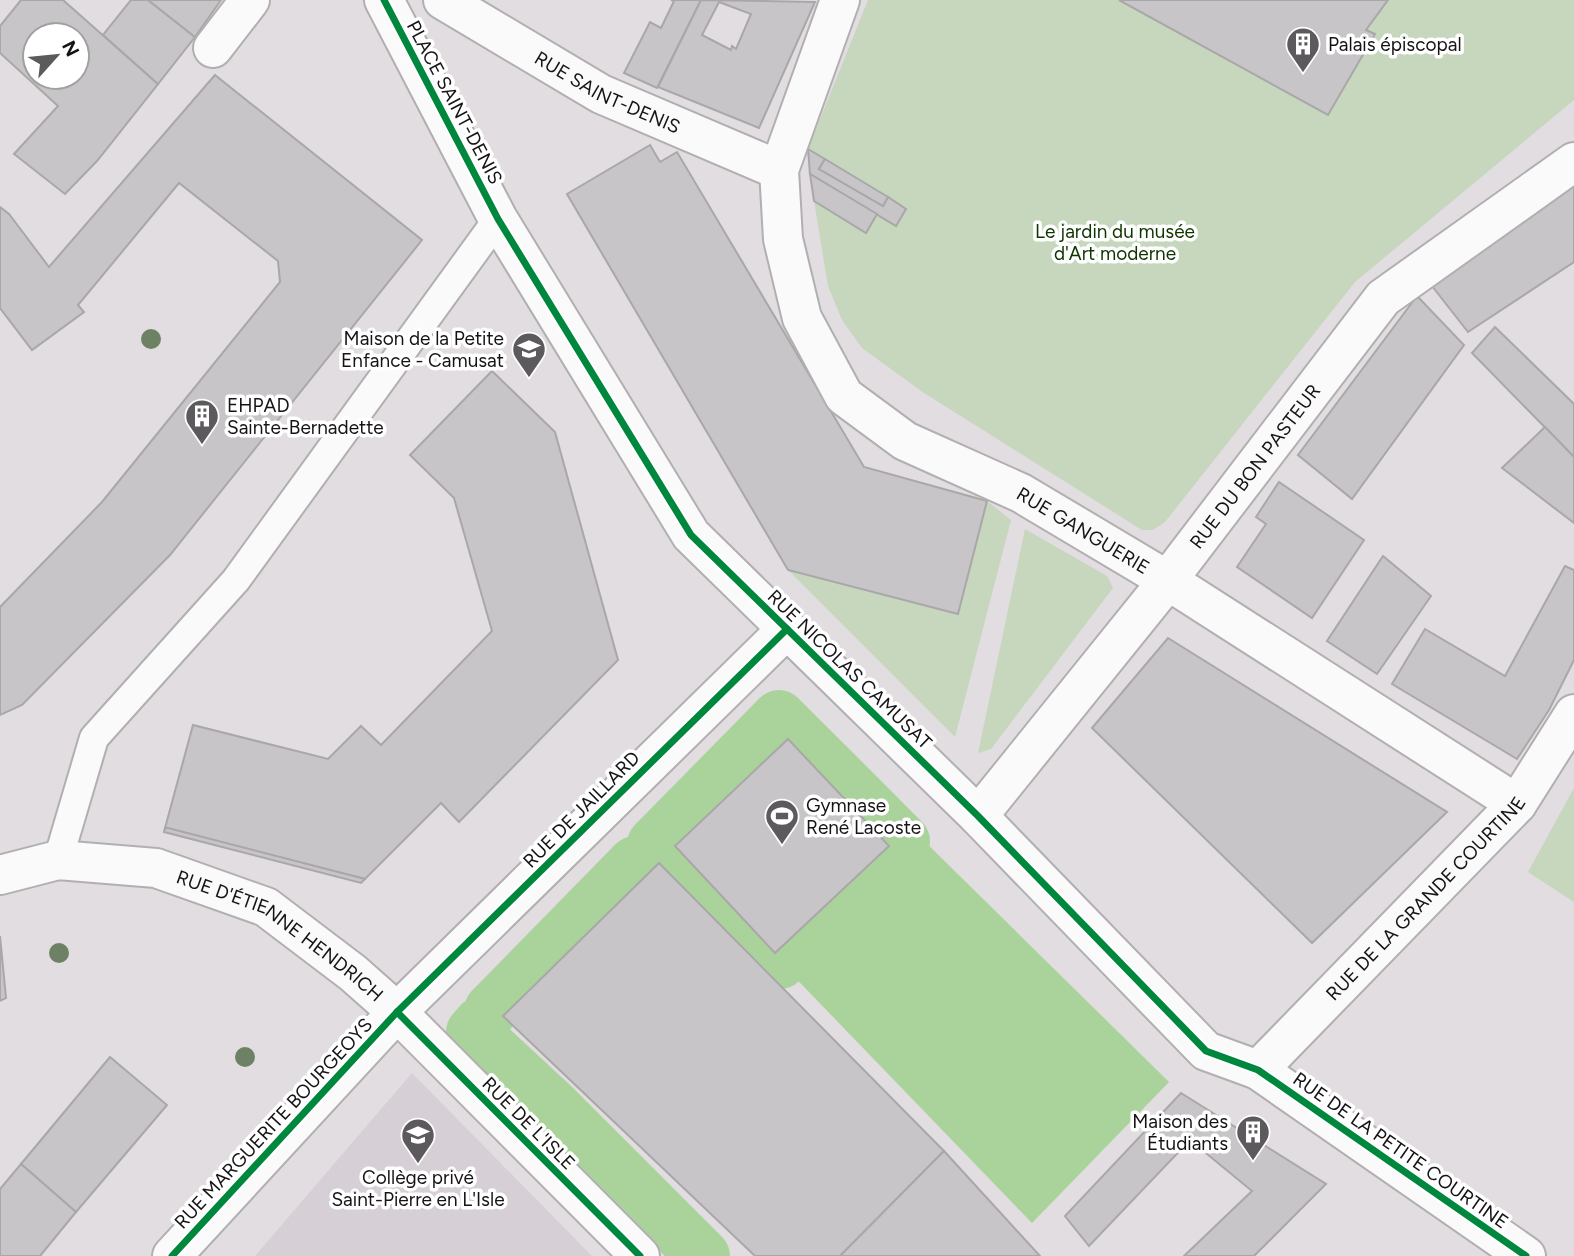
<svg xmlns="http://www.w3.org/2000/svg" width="1574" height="1256" viewBox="0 0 1574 1256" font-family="Figtree,sans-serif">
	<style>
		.built { fill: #d7cfd6 }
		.green { fill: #c6d7be }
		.water { fill: #aad29b }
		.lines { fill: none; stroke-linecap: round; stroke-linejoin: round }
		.canal { stroke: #aad29b; stroke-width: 54 }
		.building { fill: #c7c5c7; stroke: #a9a7a8; stroke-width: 2; fill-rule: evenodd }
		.lane-casing { stroke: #b2afb1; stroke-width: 32 }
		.street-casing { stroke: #b2afb1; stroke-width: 42 }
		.lane { stroke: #fafafa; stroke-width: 28 }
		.street { stroke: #fafafa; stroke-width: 38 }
		.cycleway-casing { stroke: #fff; stroke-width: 11 }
		.cycleway { stroke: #00873e; stroke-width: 7 }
		.tree { fill: #6d8165 }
		.labels { text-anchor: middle; stroke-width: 7; stroke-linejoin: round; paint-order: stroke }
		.poi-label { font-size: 19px; fill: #151315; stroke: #fff; text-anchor: start }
		.street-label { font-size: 19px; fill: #151315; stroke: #fff }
		.park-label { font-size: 19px; fill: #0e3500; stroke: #fff }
	</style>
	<rect width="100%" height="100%" fill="#e1dde0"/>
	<path class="built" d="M 412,1073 L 592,1256 L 255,1256 Z"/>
	<g class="green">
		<path d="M 868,0 L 1119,0 L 1328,115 L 1375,34 L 1366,30 L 1388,0 L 1574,0 L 1574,100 L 1355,282 L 1165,522 L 1153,530 L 1142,530 L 924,393 L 862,348 L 842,320 L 828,286 L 814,201 L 865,233 L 877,214 L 896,226 L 906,209 L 808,149 Z"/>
		<path d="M 987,501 L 1011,520 L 955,737 L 788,570 L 958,614 Z"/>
		<path d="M 1025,529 L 1107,576 L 1113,588 L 991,749 L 978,753 Z"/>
		<path d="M 1574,788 L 1574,902 L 1528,872 Z"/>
	</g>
	<path class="water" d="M 914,831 L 1169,1082 L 1032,1223 L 780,962 Z"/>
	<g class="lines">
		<g class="canal">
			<path d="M 779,717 L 903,841 L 780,962 L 654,844 Z"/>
			<path d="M 491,1010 L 635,863"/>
			<path d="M 480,1024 L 473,1032 L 553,1106 L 703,1256"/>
		</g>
	</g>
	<g class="building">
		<path d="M 21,0 L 63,0 L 158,84 L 97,161 L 65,194 L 14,154 L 58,106 L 0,53 L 0,26 ZM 56,27 L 65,35 L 77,35 L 77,46 L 84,52 L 77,60 L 77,77 L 35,77 L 35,35 L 48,35 Z"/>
		<path d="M 131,0 L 148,0 L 195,37 L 158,84 L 103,35 Z"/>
		<path d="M 148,0 L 221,0 L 195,37 Z"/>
		<path d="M 671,0 L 701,0 L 657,88 L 624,73 L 650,22 L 661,28 L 674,1 Z"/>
		<path d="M 701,0 L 815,2 L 759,128 L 658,87 ZM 719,2 L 751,14 L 736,49 L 732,46 L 731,50 L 702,35 Z"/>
		<path d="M 1119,0 L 1388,0 L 1366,30 L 1375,34 L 1328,115 Z"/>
		<path d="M 215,75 L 422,240 L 170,555 L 22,705 L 0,715 L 0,607 L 102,502 L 280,282 L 278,261 L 179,183 L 78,305 L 84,312 L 32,350 L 0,308 L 0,207 L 9,214 L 49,267 Z"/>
		<path d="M 650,145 L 660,162 L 677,152 L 864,467 L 987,501 L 958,614 L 788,570 L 567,194 Z"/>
		<path d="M 808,149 L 825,159 L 819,169 L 883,206 L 888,197 L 906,209 L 896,226 L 810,174 Z"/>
		<path d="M 825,159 L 888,197 L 883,206 L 819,169 Z"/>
		<path d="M 810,174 L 877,214 L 866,233 L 814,201 Z"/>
		<path d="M 1574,184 L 1574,262 L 1468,332 L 1432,286 Z"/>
		<path d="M 1417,296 L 1464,345 L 1352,499 L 1298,455 Z"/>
		<path d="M 1495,327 L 1574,404 L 1574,457 L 1472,353 Z"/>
		<path d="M 492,371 L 555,432 L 618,660 L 459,822 L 441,803 L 365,879 L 165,828 L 193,725 L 328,759 L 361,726 L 381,745 L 492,631 L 454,498 L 410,455 Z"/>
		<path d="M 1545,427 L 1574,457 L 1574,523 L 1502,468 Z"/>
		<path d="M 1279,482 L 1364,540 L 1312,618 L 1237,567 L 1266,524 L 1256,517 Z"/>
		<path d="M 1383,556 L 1431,596 L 1377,674 L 1327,641 Z"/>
		<path d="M 1565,566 L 1574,570 L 1574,660 L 1549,710 L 1517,759 L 1392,684 L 1425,629 L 1505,676 Z"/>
		<path d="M 1168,638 L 1447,812 L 1312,943 L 1092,728 Z"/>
		<path d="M 788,739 L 889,846 L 775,953 L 675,846 Z"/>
		<path d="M 165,828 L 168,828 L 365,879 L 361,883 L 164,832 Z"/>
		<path d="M 659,863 L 944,1151 L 840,1256 L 755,1256 L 503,1016 Z"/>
		<path d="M 0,936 L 6,998 L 0,1001 Z"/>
		<path d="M 110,1057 L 167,1105 L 76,1212 L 21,1164 Z"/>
		<path d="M 1181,1093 L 1326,1184 L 1254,1256 L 1184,1256 L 1252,1191 L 1190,1140 L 1089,1246 L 1065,1216 Z"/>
		<path d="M 944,1151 L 1040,1256 L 840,1256 Z"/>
		<path d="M 21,1164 L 76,1212 L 40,1256 L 0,1256 L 0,1189 Z"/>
	</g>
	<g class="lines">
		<g class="lane-casing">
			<path id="lane" d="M 58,860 L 94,738 L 236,580 L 498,219"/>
		</g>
		<g class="street-casing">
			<g id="street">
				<path d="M 384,0 L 498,219 L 691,535 L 978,816 L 1206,1051 L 1258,1070 L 1526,1256"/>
				<path id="s1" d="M 443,0 L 601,94 L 779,170"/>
				<path id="s2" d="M 840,0 L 779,170 L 783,239 L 802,318 L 844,396 L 905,441 L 1021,493 L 1167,580 L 1517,804"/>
				<path d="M 213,48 L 250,0"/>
				<path id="s3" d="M 978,816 L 1157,594 L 1383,298 L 1574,162"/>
				<path id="s4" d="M 0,875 L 58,860 L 156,868 L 266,907 L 353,973 L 397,1012 L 640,1256"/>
				<path id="s5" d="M 1258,1070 L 1517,804 L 1574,714"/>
				<path d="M 172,1256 L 397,1012 L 787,629"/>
			</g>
		</g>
		<use href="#lane" class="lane"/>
		<use href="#street" class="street"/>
		<g class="cycleway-casing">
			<g id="cycleway">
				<path d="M 384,0 L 498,219 L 691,535 L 978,816 L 1206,1051 L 1258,1070 L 1526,1256"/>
				<path d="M 397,1012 L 640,1256"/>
				<path d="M 172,1256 L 397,1012 L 787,629"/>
			</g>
		</g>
		<use href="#cycleway" class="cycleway"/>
	</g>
	<g class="tree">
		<circle cx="151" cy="339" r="10"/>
		<circle cx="59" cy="953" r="10"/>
		<circle cx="245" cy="1057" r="10"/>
	</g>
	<defs>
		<g id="building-pin" transform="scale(1.75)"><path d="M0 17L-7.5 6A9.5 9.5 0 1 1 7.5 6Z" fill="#5c5a5c" stroke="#fff"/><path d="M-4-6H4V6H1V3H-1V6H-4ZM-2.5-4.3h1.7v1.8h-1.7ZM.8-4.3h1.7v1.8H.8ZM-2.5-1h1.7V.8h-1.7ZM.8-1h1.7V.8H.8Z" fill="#fff"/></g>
		<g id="school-pin" transform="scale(1.75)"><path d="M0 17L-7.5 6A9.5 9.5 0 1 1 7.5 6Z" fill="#5c5a5c" stroke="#fff"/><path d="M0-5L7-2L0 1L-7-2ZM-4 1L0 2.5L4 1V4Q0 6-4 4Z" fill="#fff"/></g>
		<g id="stadium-pin" transform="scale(1.75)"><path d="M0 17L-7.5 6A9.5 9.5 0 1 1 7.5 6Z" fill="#5c5a5c" stroke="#fff"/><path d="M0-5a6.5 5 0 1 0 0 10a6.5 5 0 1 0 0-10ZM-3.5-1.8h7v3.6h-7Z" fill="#fff"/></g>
	</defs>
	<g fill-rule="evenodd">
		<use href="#building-pin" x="1303" y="44"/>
		<use href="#school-pin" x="529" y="349"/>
		<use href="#building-pin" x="202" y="416"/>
		<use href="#stadium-pin" x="782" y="816"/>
		<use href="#building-pin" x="1253" y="1132"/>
		<use href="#school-pin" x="418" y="1135"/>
	</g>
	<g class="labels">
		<g class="poi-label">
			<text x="1328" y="51">Palais épiscopal</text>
			<text x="504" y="345" text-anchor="end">Maison de la Petite<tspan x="504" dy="22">Enfance - Camusat</tspan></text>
			<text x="227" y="412">EHPAD<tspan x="227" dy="22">Sainte-Bernadette</tspan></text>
			<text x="806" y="812">Gymnase<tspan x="806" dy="22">René Lacoste</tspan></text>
			<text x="1228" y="1128" text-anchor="end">Maison des<tspan x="1228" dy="22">Étudiants</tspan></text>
			<text x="418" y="1184" text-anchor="middle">Collège privé<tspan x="418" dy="22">Saint-Pierre en L'Isle</tspan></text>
		</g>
		<g class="street-label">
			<text dy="7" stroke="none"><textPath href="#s1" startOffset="189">RUE SAINT-DENIS</textPath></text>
			<text transform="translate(455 102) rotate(62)" y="7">PLACE SAINT-DENIS</text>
			<text dy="7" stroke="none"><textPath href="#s3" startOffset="446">RUE DU BON PASTEUR</textPath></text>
			<text dy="7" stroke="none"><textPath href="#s2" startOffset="695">RUE GANGUERIE</textPath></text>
			<text transform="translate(850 669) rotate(44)" y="7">RUE NICOLAS CAMUSAT</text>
			<text transform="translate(581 809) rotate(-45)" y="7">RUE DE JAILLARD</text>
			<text dy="7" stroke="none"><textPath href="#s5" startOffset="240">RUE DE LA GRANDE COURTINE</textPath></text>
			<text dy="7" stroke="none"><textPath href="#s4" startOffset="301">RUE D'ÉTIENNE HENDRICH</textPath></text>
			<text transform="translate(273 1123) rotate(-47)" y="7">RUE MARGUERITE BOURGEOYS</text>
			<text transform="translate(529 1123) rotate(45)" y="7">RUE DE L'ISLE</text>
			<text transform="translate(1401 1150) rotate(35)" y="7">RUE DE LA PETITE COURTINE</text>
		</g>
		<g class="park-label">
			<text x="1115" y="238">Le jardin du musée<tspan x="1115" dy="22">d'Art moderne</tspan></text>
		</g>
	</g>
	<g transform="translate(56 56) rotate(63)"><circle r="33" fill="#ffffff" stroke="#a1a1a1" stroke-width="2"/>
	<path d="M0-5L12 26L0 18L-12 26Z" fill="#5c5a5c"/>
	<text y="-10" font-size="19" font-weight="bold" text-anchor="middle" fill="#151315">N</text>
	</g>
</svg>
